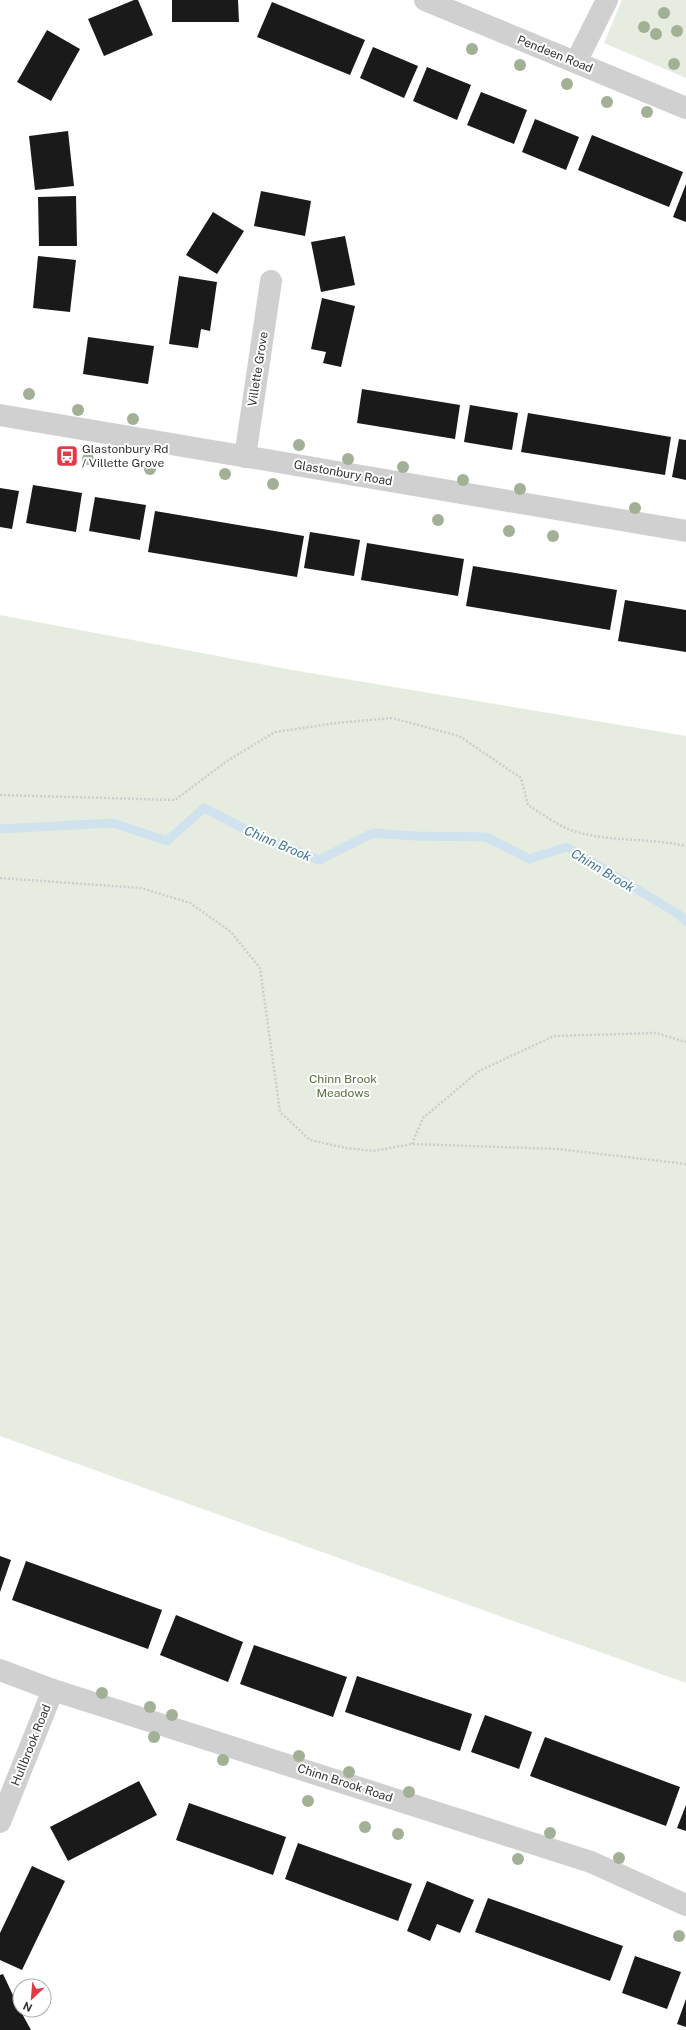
<svg xmlns="http://www.w3.org/2000/svg" width="686" height="2030" viewBox="0 0 686 2030" font-family="'Public Sans',sans-serif">
	<style>
		.green { fill: #e6ecdf }
		.lines { fill: none; stroke-linecap: round; stroke-linejoin: round }
		.stream { stroke: #cfe2ee; stroke-width: 9 }
		.building { fill: #1a1a1a }
		.path { stroke: #cdcdcd; stroke-width: 2.5; stroke-dasharray: 2 2; stroke-linecap: butt }
		.minor { stroke: #d0d0d0; stroke-width: 22 }
		.tree { fill: #a2b095 }
		.labels { text-anchor: middle; stroke-width: 4; stroke-linejoin: round; paint-order: stroke }
		.street-label { font-size: 12px; fill: #333; stroke: #fff }
		.poi-label { font-size: 12px; fill: #333; stroke: #fff; text-anchor: start }
		.park-label { font-size: 12px; fill: #56703f; stroke: #fff }
		.water-label { font-size: 13px; font-style: italic; fill: #3f7597; stroke: #fff }
	</style>
	<rect width="100%" height="100%" fill="#fff"/>
	<g class="green">
		<path d="M 622,0 L 686,0 L 686,78 L 604,43 Z"/>
		<path d="M 0,615 L 292,670 L 686,736 L 686,1683 L 0,1436 Z"/>
	</g>
	<g class="lines">
		<path class="stream" d="M 0,829 L 113,823 L 167,841 L 204,808 L 260,837 L 319,860 L 373,833 L 415,836 L 486,837 L 529,859 L 567,847 L 678,914 L 686,921"/>
	</g>
	<g class="building">
		<path d="M 134,0 L 138,0 L 153,35 L 104,56 L 88,19 Z"/>
		<path d="M 172,0 L 238,0 L 239,22 L 172,22 Z"/>
		<path d="M 272,2 L 365,40 L 350,75 L 257,37 Z"/>
		<path d="M 47,30 L 80,49 L 51,101 L 17,82 Z"/>
		<path d="M 373,47 L 418,66 L 404,98 L 360,78 Z"/>
		<path d="M 427,67 L 471,85 L 457,120 L 413,101 Z"/>
		<path d="M 481,92 L 527,110 L 514,144 L 467,125 Z"/>
		<path d="M 535,119 L 579,137 L 566,170 L 522,152 Z"/>
		<path d="M 68,131 L 74,186 L 35,190 L 29,136 Z"/>
		<path d="M 592,135 L 683,172 L 669,207 L 578,170 Z"/>
		<path d="M 686,184 L 686,222 L 673,217 Z"/>
		<path d="M 261,191 L 311,201 L 305,236 L 254,226 Z"/>
		<path d="M 76,196 L 77,246 L 39,246 L 38,197 Z"/>
		<path d="M 213,212 L 244,231 L 217,274 L 186,255 Z"/>
		<path d="M 345,236 L 355,285 L 321,292 L 311,242 Z"/>
		<path d="M 38,256 L 76,260 L 70,312 L 33,308 Z"/>
		<path d="M 179,276 L 217,282 L 210,331 L 201,329 L 198,348 L 169,344 Z"/>
		<path d="M 322,298 L 355,306 L 341,367 L 323,363 L 326,352 L 311,349 Z"/>
		<path d="M 88,337 L 154,346 L 148,384 L 83,374 Z"/>
		<path d="M 362,389 L 460,405 L 455,439 L 357,423 Z"/>
		<path d="M 470,405 L 518,413 L 512,450 L 464,442 Z"/>
		<path d="M 528,413 L 671,437 L 665,475 L 521,452 Z"/>
		<path d="M 679,439 L 686,440 L 686,480 L 672,477 Z"/>
		<path d="M 33,485 L 82,493 L 76,532 L 26,523 Z"/>
		<path d="M 0,488 L 19,491 L 12,529 L 0,527 Z"/>
		<path d="M 95,497 L 146,505 L 140,540 L 89,531 Z"/>
		<path d="M 155,511 L 304,536 L 297,577 L 148,552 Z"/>
		<path d="M 310,532 L 360,540 L 354,576 L 304,568 Z"/>
		<path d="M 367,543 L 464,559 L 458,596 L 361,580 Z"/>
		<path d="M 473,566 L 617,590 L 610,630 L 466,606 Z"/>
		<path d="M 625,600 L 686,610 L 686,652 L 618,641 Z"/>
		<path d="M 0,1556 L 11,1560 L 0,1592 Z"/>
		<path d="M 26,1561 L 162,1610 L 148,1649 L 12,1600 Z"/>
		<path d="M 176,1615 L 243,1642 L 228,1682 L 160,1655 Z"/>
		<path d="M 254,1645 L 347,1677 L 333,1717 L 240,1684 Z"/>
		<path d="M 357,1676 L 472,1714 L 460,1751 L 345,1712 Z"/>
		<path d="M 485,1715 L 532,1732 L 519,1769 L 471,1752 Z"/>
		<path d="M 545,1737 L 680,1787 L 666,1826 L 530,1776 Z"/>
		<path d="M 139,1781 L 157,1815 L 68,1861 L 50,1827 Z"/>
		<path d="M 189,1803 L 286,1837 L 273,1875 L 176,1840 Z"/>
		<path d="M 686,1805 L 686,1831 L 677,1828 Z"/>
		<path d="M 298,1843 L 412,1884 L 398,1921 L 285,1879 Z"/>
		<path d="M 32,1866 L 65,1881 L 22,1970 L 0,1960 L 0,1933 Z"/>
		<path d="M 427,1881 L 474,1900 L 460,1933 L 437,1924 L 430,1941 L 407,1931 Z"/>
		<path d="M 488,1898 L 623,1946 L 610,1981 L 475,1932 Z"/>
		<path d="M 635,1956 L 681,1972 L 667,2009 L 622,1993 Z"/>
		<path d="M 3,1974 L 20,2010 L 31,2030 L 0,2030 L 0,1975 Z"/>
		<path d="M 686,1999 L 686,2027 L 677,2024 Z"/>
	</g>
	<g class="lines">
		<g class="path">
			<path d="M 0,795 L 175,800 L 227,761 L 275,732 L 336,723 L 392,718 L 459,736 L 521,778 L 528,805 C 541,813 554,823 568,829 C 605,843 647,837 686,846"/>
			<path d="M 0,878 L 141,888 L 190,903 L 231,932 L 260,968 L 280,1112 L 310,1140 L 346,1148 L 373,1151 L 412,1144 L 558,1149 L 686,1164"/>
			<path d="M 412,1144 L 423,1118 L 479,1071 L 554,1036 L 656,1033 L 686,1042"/>
		</g>
		<g class="minor">
			<path d="M 425,0 L 686,108"/>
			<path d="M 576,62 L 607,0"/>
			<path d="M 0,415 L 686,531"/>
			<path d="M 245,457 L 271,281"/>
			<path d="M 0,1670 L 53,1690 L 591,1862 L 686,1905"/>
			<path d="M 0,1822 L 53,1690"/>
		</g>
	</g>
	<g class="tree">
		<circle cx="664" cy="13" r="6"/>
		<circle cx="644" cy="27" r="6"/>
		<circle cx="677" cy="31" r="6"/>
		<circle cx="656" cy="34" r="6"/>
		<circle cx="472" cy="49" r="6"/>
		<circle cx="674" cy="64" r="6"/>
		<circle cx="520" cy="65" r="6"/>
		<circle cx="567" cy="84" r="6"/>
		<circle cx="607" cy="102" r="6"/>
		<circle cx="647" cy="112" r="6"/>
		<circle cx="29" cy="394" r="6"/>
		<circle cx="78" cy="410" r="6"/>
		<circle cx="133" cy="419" r="6"/>
		<circle cx="299" cy="445" r="6"/>
		<circle cx="88" cy="459" r="6"/>
		<circle cx="348" cy="459" r="6"/>
		<circle cx="403" cy="467" r="6"/>
		<circle cx="150" cy="469" r="6"/>
		<circle cx="225" cy="474" r="6"/>
		<circle cx="463" cy="480" r="6"/>
		<circle cx="273" cy="484" r="6"/>
		<circle cx="520" cy="489" r="6"/>
		<circle cx="635" cy="508" r="6"/>
		<circle cx="438" cy="520" r="6"/>
		<circle cx="509" cy="531" r="6"/>
		<circle cx="553" cy="536" r="6"/>
		<circle cx="102" cy="1693" r="6"/>
		<circle cx="150" cy="1707" r="6"/>
		<circle cx="172" cy="1715" r="6"/>
		<circle cx="154" cy="1737" r="6"/>
		<circle cx="299" cy="1756" r="6"/>
		<circle cx="223" cy="1760" r="6"/>
		<circle cx="349" cy="1772" r="6"/>
		<circle cx="409" cy="1792" r="6"/>
		<circle cx="308" cy="1801" r="6"/>
		<circle cx="365" cy="1827" r="6"/>
		<circle cx="550" cy="1833" r="6"/>
		<circle cx="398" cy="1834" r="6"/>
		<circle cx="619" cy="1858" r="6"/>
		<circle cx="518" cy="1859" r="6"/>
		<circle cx="679" cy="1936" r="6"/>
	</g>
	<defs>
		<g id="bus-square" transform="scale(1.15)"><rect x="-9" y="-9" width="18" height="18" rx="4" fill="#e63946" stroke="#fff"/><path d="M-5-6H5V4H4V6H2V4H-2V6H-4V4H-5ZM-3.5-4V0h7V-4ZM-3.5 1.2v1.5H-2V1.2ZM2 1.2v1.5H3.5V1.2Z" fill="#fff"/></g>
	</defs>
	<g fill-rule="evenodd">
		<use href="#bus-square" x="67" y="456"/>
	</g>
	<g class="labels">
		<g class="street-label">
			<text transform="translate(555 54) rotate(22)" y="4">Pendeen Road</text>
			<text transform="translate(258 369) rotate(-81)" y="4">Villette Grove</text>
			<text transform="translate(343 473) rotate(10)" y="4">Glastonbury Road</text>
			<text transform="translate(31 1745) rotate(-68)" y="4">Hullbrook Road</text>
			<text transform="translate(345 1783) rotate(18)" y="4">Chinn Brook Road</text>
		</g>
		<g class="poi-label">
			<text x="82" y="453">Glastonbury Rd<tspan x="82" dy="14">/ Villette Grove</tspan></text>
		</g>
		<g class="park-label">
			<text x="343" y="1083">Chinn Brook<tspan x="343" dy="14">Meadows</tspan></text>
		</g>
		<g class="water-label">
			<text transform="translate(278 843) rotate(23)" y="5">Chinn Brook</text>
			<text transform="translate(603 870) rotate(31)" y="5">Chinn Brook</text>
		</g>
	</g>
	<g transform="translate(32 1998) rotate(206)"><circle r="19" fill="#ffffff" stroke="#adadad"/>
	<path d="M0-3L7 15L0 10L-7 15Z" fill="#e63946"/>
	<text y="-6" font-size="11" font-weight="bold" text-anchor="middle" fill="#333333">N</text>
	</g>
</svg>
